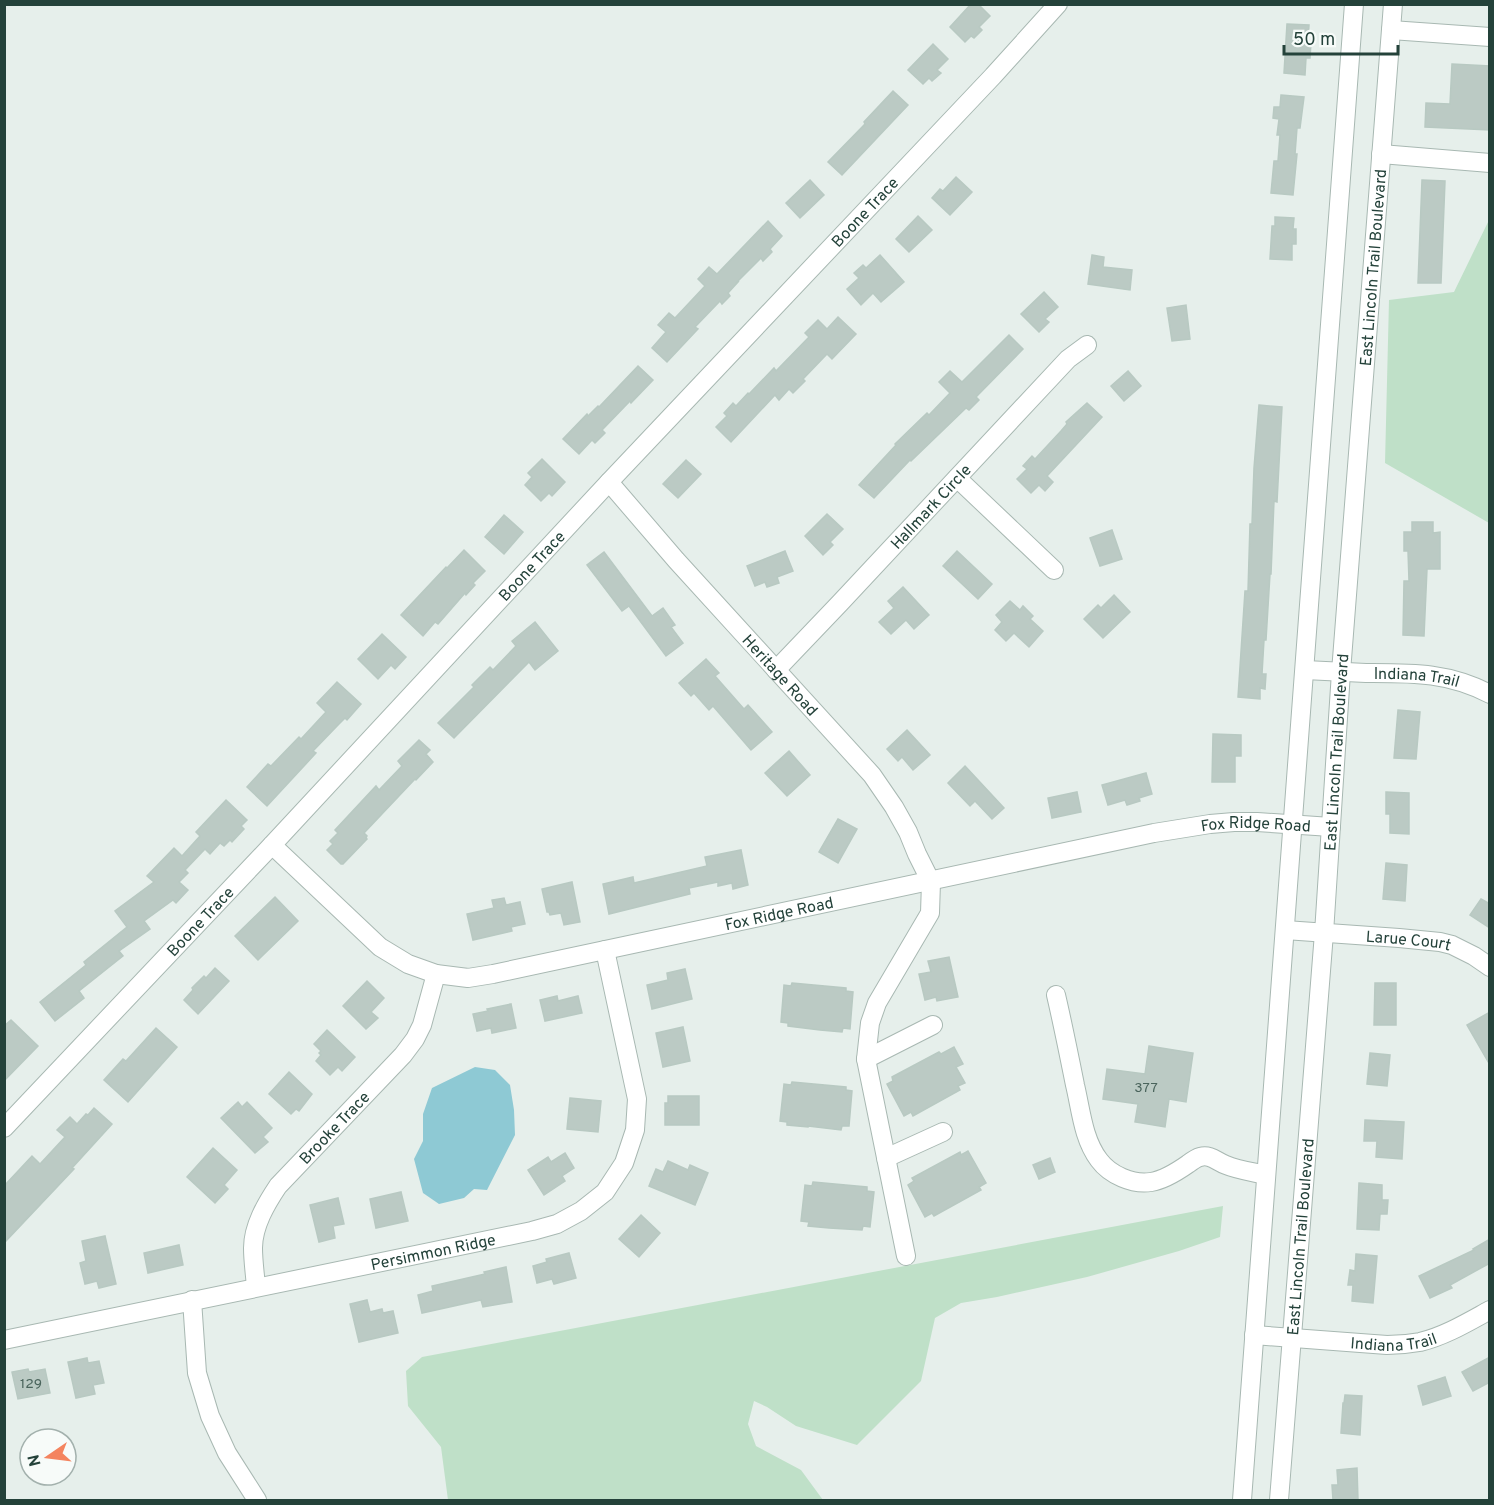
<svg xmlns="http://www.w3.org/2000/svg" width="1494" height="1505" viewBox="0 0 1494 1505" font-family="Overpass,sans-serif">
	<style>
		.green { fill: #bfe0c8 }
		.water { fill: #8ec9d4 }
		.building { fill: #bbcac4; stroke: #b8c9c2; stroke-width: 1.5 }
		.lines { fill: none; stroke-linecap: round; stroke-linejoin: round }
		.minor-casing { stroke: #a8b8b2; stroke-width: 20 }
		.minor { stroke: #fff; stroke-width: 18 }
		.labels { text-anchor: middle; stroke-width: 4.5; stroke-linejoin: round; paint-order: stroke }
		.number-label { font-size: 14px; fill: #4a645c }
		.street-label { font-size: 16px; fill: #24423a; stroke: #f7fbf9 }
	</style>
	<rect width="100%" height="100%" fill="#e6efeb"/>
	<g class="green">
		<path d="M 1489,220 L 1489,523 L 1385,463 L 1389,300 L 1454,292 Z"/>
		<path d="M 1223,1206 L 1220,1237 L 1179,1251 L 1087,1277 L 997,1297 L 961,1303 L 935,1318 L 921,1381 L 857,1445 L 796,1426 L 767,1407 L 754,1401 L 748,1424 L 756,1446 L 801,1470 L 823,1500 L 448,1500 L 441,1447 L 408,1406 L 406,1371 L 422,1357 Z"/>
	</g>
	<path class="water" d="M 475,1067 L 495,1070 L 510,1085 L 514,1110 L 515,1135 L 487,1190 L 474,1189 L 464,1198 L 439,1204 L 423,1193 L 414,1159 L 423,1141 L 423,1114 L 432,1088 Z"/>
	<g class="building">
		<path d="M 971,4 L 978,4 L 990,16 L 979,27 L 982,30 L 974,38 L 971,36 L 965,42 L 950,27 Z"/>
		<path d="M 1287,24 L 1309,25 L 1308,41 L 1311,42 L 1310,58 L 1306,58 L 1305,75 L 1284,73 Z"/>
		<path d="M 933,44 L 948,59 L 937,70 L 941,73 L 932,81 L 929,78 L 923,84 L 908,70 Z"/>
		<path d="M 1452,64 L 1490,66 L 1490,130 L 1425,127 L 1426,103 L 1450,104 Z"/>
		<path d="M 893,91 L 908,105 L 842,175 L 828,162 L 865,124 L 864,122 Z"/>
		<path d="M 1281,95 L 1304,97 L 1300,128 L 1297,128 L 1295,154 L 1297,154 L 1293,195 L 1271,193 L 1274,161 L 1278,161 L 1280,135 L 1277,135 L 1279,119 L 1273,118 L 1274,107 L 1280,107 Z"/>
		<path d="M 956,177 L 972,192 L 950,215 L 932,198 L 940,189 L 943,191 Z"/>
		<path d="M 810,180 L 824,195 L 800,218 L 786,203 Z"/>
		<path d="M 1422,180 L 1445,181 L 1441,283 L 1418,283 Z"/>
		<path d="M 918,216 L 932,230 L 909,252 L 896,239 Z"/>
		<path d="M 1275,217 L 1294,218 L 1293,229 L 1296,229 L 1296,244 L 1292,244 L 1292,260 L 1270,259 L 1272,226 L 1275,226 Z"/>
		<path d="M 768,221 L 782,236 L 770,249 L 772,252 L 763,261 L 761,258 L 737,282 L 738,282 L 728,293 L 730,296 L 722,304 L 720,301 L 695,327 L 698,329 L 667,362 L 652,348 L 666,332 L 658,325 L 669,313 L 675,318 L 705,286 L 698,279 L 709,267 L 717,274 Z"/>
		<path d="M 880,255 L 904,282 L 881,302 L 873,293 L 861,305 L 847,289 L 859,278 L 854,273 L 863,265 L 866,268 Z"/>
		<path d="M 1092,255 L 1104,257 L 1103,267 L 1132,270 L 1130,290 L 1088,284 Z"/>
		<path d="M 1044,292 L 1058,307 L 1045,319 L 1049,322 L 1039,332 L 1021,314 Z"/>
		<path d="M 1186,305 L 1190,339 L 1172,341 L 1167,308 Z"/>
		<path d="M 838,317 L 856,334 L 832,359 L 827,354 L 803,379 L 805,381 L 793,393 L 789,389 L 779,400 L 775,395 L 731,442 L 716,427 L 727,416 L 724,413 L 733,403 L 736,406 L 748,393 L 749,394 L 774,368 L 776,371 L 809,337 L 805,333 L 818,320 L 827,329 Z"/>
		<path d="M 1009,335 L 1023,349 L 976,397 L 979,400 L 969,410 L 966,408 L 911,461 L 910,460 L 874,498 L 859,485 L 896,445 L 895,444 L 927,413 L 929,415 L 950,393 L 939,382 L 950,371 L 962,382 Z"/>
		<path d="M 638,366 L 653,380 L 631,403 L 630,401 L 602,430 L 605,433 L 595,443 L 592,440 L 579,454 L 563,439 L 587,414 L 588,416 L 598,406 L 599,407 Z"/>
		<path d="M 1128,371 L 1141,386 L 1124,401 L 1111,386 Z"/>
		<path d="M 1087,403 L 1102,417 L 1047,476 L 1053,482 L 1045,491 L 1039,485 L 1031,493 L 1017,479 L 1027,469 L 1023,466 L 1032,456 L 1035,459 L 1061,431 L 1067,424 L 1066,422 Z"/>
		<path d="M 1259,405 L 1282,407 L 1277,502 L 1274,501 L 1271,574 L 1270,574 L 1266,640 L 1264,640 L 1262,674 L 1266,674 L 1265,689 L 1260,688 L 1260,699 L 1238,697 L 1245,591 L 1248,591 L 1250,524 L 1252,524 L 1254,468 Z"/>
		<path d="M 542,459 L 565,482 L 552,496 L 549,493 L 541,501 L 525,485 L 532,477 L 528,473 Z"/>
		<path d="M 686,460 L 701,474 L 678,498 L 663,484 Z"/>
		<path d="M 827,514 L 843,529 L 830,542 L 833,545 L 823,555 L 805,536 Z"/>
		<path d="M 504,515 L 523,532 L 504,554 L 485,537 Z"/>
		<path d="M 1412,522 L 1433,522 L 1433,533 L 1440,532 L 1440,569 L 1427,569 L 1424,636 L 1403,635 L 1404,581 L 1409,581 L 1408,551 L 1404,551 L 1404,532 L 1412,532 Z"/>
		<path d="M 1112,530 L 1122,559 L 1100,566 L 1090,538 Z"/>
		<path d="M 464,550 L 485,571 L 473,583 L 475,585 L 466,595 L 465,593 L 438,624 L 435,622 L 423,636 L 401,615 L 446,567 L 447,568 Z"/>
		<path d="M 785,551 L 793,571 L 777,577 L 779,583 L 767,587 L 765,582 L 755,586 L 747,566 Z"/>
		<path d="M 957,551 L 992,584 L 978,599 L 943,566 Z"/>
		<path d="M 604,552 L 652,616 L 663,608 L 675,625 L 671,627 L 683,643 L 666,656 L 629,606 L 622,611 L 587,565 Z"/>
		<path d="M 903,587 L 929,615 L 914,629 L 906,620 L 891,634 L 879,622 L 894,608 L 888,601 Z"/>
		<path d="M 1114,595 L 1130,612 L 1103,638 L 1084,619 L 1098,605 L 1101,608 Z"/>
		<path d="M 1010,601 L 1020,610 L 1023,606 L 1033,616 L 1030,619 L 1043,631 L 1029,647 L 1014,633 L 1006,641 L 995,630 L 1002,622 L 996,615 Z"/>
		<path d="M 535,622 L 558,651 L 535,670 L 529,662 L 454,738 L 438,723 L 474,687 L 472,685 L 490,667 L 493,670 L 516,646 L 512,641 Z"/>
		<path d="M 382,634 L 406,657 L 395,669 L 391,665 L 378,679 L 358,659 Z"/>
		<path d="M 706,659 L 719,673 L 715,676 L 744,709 L 748,705 L 772,732 L 751,750 L 713,706 L 709,710 L 694,693 L 691,696 L 679,683 Z"/>
		<path d="M 337,682 L 361,704 L 347,720 L 345,718 L 339,724 L 313,751 L 316,753 L 267,806 L 247,787 L 268,764 L 271,766 L 299,737 L 301,739 L 326,712 L 317,703 Z"/>
		<path d="M 1398,710 L 1420,712 L 1416,759 L 1394,758 Z"/>
		<path d="M 907,730 L 930,755 L 913,770 L 902,757 L 898,761 L 887,749 Z"/>
		<path d="M 1213,734 L 1241,735 L 1241,756 L 1235,756 L 1235,782 L 1212,782 Z"/>
		<path d="M 419,740 L 430,750 L 426,754 L 433,762 L 416,780 L 415,779 L 364,833 L 367,836 L 366,838 L 367,839 L 343,864 L 341,864 L 327,850 L 333,844 L 330,841 L 338,833 L 335,830 L 376,786 L 379,790 L 402,766 L 398,761 Z"/>
		<path d="M 789,751 L 810,775 L 787,796 L 765,773 Z"/>
		<path d="M 965,766 L 1004,808 L 992,819 L 975,801 L 970,806 L 948,783 Z"/>
		<path d="M 1146,773 L 1152,794 L 1139,798 L 1140,801 L 1127,805 L 1125,800 L 1108,805 L 1102,785 Z"/>
		<path d="M 1077,792 L 1081,812 L 1052,818 L 1048,798 Z"/>
		<path d="M 1386,792 L 1409,793 L 1409,834 L 1390,833 L 1390,814 L 1386,814 Z"/>
		<path d="M 226,800 L 247,820 L 241,826 L 244,829 L 232,842 L 230,840 L 224,846 L 220,843 L 210,854 L 205,849 L 185,870 L 188,873 L 179,882 L 188,890 L 176,903 L 173,900 L 144,921 L 150,929 L 119,951 L 123,956 L 79,991 L 84,998 L 55,1021 L 40,1002 L 86,965 L 84,962 L 127,927 L 115,911 L 154,882 L 147,876 L 174,848 L 182,856 L 200,836 L 196,832 Z"/>
		<path d="M 838,819 L 857,829 L 838,863 L 819,852 Z"/>
		<path d="M 741,850 L 748,885 L 733,889 L 732,883 L 718,886 L 718,882 L 689,888 L 690,894 L 609,914 L 603,884 L 633,877 L 634,883 L 707,866 L 705,857 Z"/>
		<path d="M 1386,863 L 1407,865 L 1405,901 L 1383,899 Z"/>
		<path d="M 572,882 L 580,922 L 564,925 L 561,913 L 550,915 L 549,912 L 547,912 L 542,889 Z"/>
		<path d="M 275,897 L 298,921 L 258,960 L 235,936 Z"/>
		<path d="M 504,898 L 506,905 L 520,902 L 525,924 L 511,927 L 512,931 L 473,940 L 467,914 L 494,908 L 492,900 Z"/>
		<path d="M 1481,899 L 1490,904 L 1490,928 L 1470,915 Z"/>
		<path d="M 949,957 L 958,997 L 937,1001 L 936,997 L 925,1000 L 919,974 L 931,972 L 928,961 Z"/>
		<path d="M 215,968 L 229,981 L 198,1014 L 184,1000 L 193,990 L 192,988 L 204,976 L 206,978 Z"/>
		<path d="M 685,969 L 692,999 L 652,1009 L 647,985 L 668,980 L 667,973 Z"/>
		<path d="M 367,981 L 384,998 L 371,1012 L 378,1018 L 366,1029 L 343,1006 Z"/>
		<path d="M 792,983 L 846,988 L 846,991 L 853,992 L 850,1029 L 843,1028 L 842,1032 L 820,1030 L 788,1026 L 788,1023 L 781,1022 L 784,985 L 791,986 Z"/>
		<path d="M 1375,983 L 1396,983 L 1396,1025 L 1374,1025 Z"/>
		<path d="M 557,996 L 558,1001 L 578,996 L 582,1013 L 545,1021 L 540,1000 Z"/>
		<path d="M 511,1004 L 516,1028 L 492,1033 L 491,1028 L 477,1031 L 473,1014 L 488,1011 L 487,1009 Z"/>
		<path d="M 1490,1012 L 1490,1065 L 1467,1025 Z"/>
		<path d="M 11,1020 L 38,1046 L 4,1081 L 4,1026 Z"/>
		<path d="M 683,1027 L 690,1061 L 663,1067 L 656,1033 Z"/>
		<path d="M 156,1028 L 177,1047 L 128,1102 L 104,1080 L 123,1059 L 126,1061 Z"/>
		<path d="M 327,1030 L 355,1057 L 342,1071 L 338,1067 L 330,1075 L 316,1061 L 321,1055 L 319,1053 L 321,1051 L 314,1044 Z"/>
		<path d="M 1149,1046 L 1193,1053 L 1186,1102 L 1169,1099 L 1165,1127 L 1135,1122 L 1138,1104 L 1103,1099 L 1107,1069 L 1145,1074 Z"/>
		<path d="M 954,1047 L 963,1064 L 956,1067 L 965,1083 L 958,1086 L 960,1090 L 913,1116 L 911,1112 L 904,1116 L 887,1084 L 893,1081 L 892,1077 L 939,1052 L 941,1054 Z"/>
		<path d="M 1370,1053 L 1390,1055 L 1387,1086 L 1367,1084 Z"/>
		<path d="M 289,1072 L 312,1094 L 299,1111 L 296,1109 L 291,1114 L 269,1094 Z"/>
		<path d="M 792,1082 L 846,1087 L 846,1090 L 852,1091 L 849,1126 L 842,1126 L 841,1130 L 808,1126 L 808,1127 L 787,1125 L 787,1122 L 780,1121 L 784,1084 L 791,1085 Z"/>
		<path d="M 668,1096 L 699,1096 L 699,1125 L 665,1125 L 665,1103 L 668,1103 Z"/>
		<path d="M 570,1098 L 601,1101 L 598,1132 L 567,1129 Z"/>
		<path d="M 238,1102 L 242,1107 L 247,1102 L 272,1128 L 263,1137 L 268,1142 L 255,1153 L 221,1118 Z"/>
		<path d="M 94,1108 L 112,1124 L 72,1168 L 74,1169 L 4,1243 L 4,1186 L 32,1156 L 40,1164 L 65,1137 L 57,1130 L 70,1117 L 77,1124 L 86,1114 L 88,1115 Z"/>
		<path d="M 1365,1120 L 1404,1122 L 1402,1159 L 1376,1157 L 1377,1141 L 1364,1141 Z"/>
		<path d="M 213,1148 L 237,1170 L 224,1185 L 228,1189 L 215,1203 L 187,1177 Z"/>
		<path d="M 968,1151 L 986,1183 L 979,1187 L 981,1190 L 934,1216 L 932,1213 L 925,1217 L 908,1185 L 914,1181 L 912,1178 L 960,1152 L 961,1155 Z"/>
		<path d="M 565,1153 L 574,1168 L 562,1176 L 565,1181 L 544,1195 L 528,1170 L 548,1157 L 551,1162 Z"/>
		<path d="M 1050,1158 L 1055,1172 L 1039,1179 L 1033,1165 Z"/>
		<path d="M 668,1161 L 688,1170 L 690,1165 L 708,1173 L 695,1205 L 649,1186 L 656,1169 L 663,1172 Z"/>
		<path d="M 813,1182 L 867,1187 L 867,1191 L 874,1192 L 870,1227 L 863,1226 L 862,1230 L 829,1228 L 808,1226 L 809,1222 L 801,1221 L 805,1185 L 812,1186 Z"/>
		<path d="M 1359,1183 L 1382,1185 L 1382,1200 L 1388,1200 L 1387,1214 L 1380,1214 L 1379,1230 L 1357,1229 Z"/>
		<path d="M 401,1192 L 408,1221 L 376,1228 L 370,1199 Z"/>
		<path d="M 338,1198 L 344,1224 L 333,1226 L 335,1238 L 319,1242 L 310,1205 Z"/>
		<path d="M 641,1215 L 660,1233 L 639,1257 L 619,1239 Z"/>
		<path d="M 105,1236 L 116,1284 L 99,1288 L 97,1281 L 85,1284 L 80,1263 L 86,1261 L 82,1241 Z"/>
		<path d="M 1490,1239 L 1490,1263 L 1450,1285 L 1452,1288 L 1430,1298 L 1419,1276 L 1474,1250 L 1473,1249 Z"/>
		<path d="M 179,1245 L 183,1265 L 148,1273 L 144,1253 Z"/>
		<path d="M 569,1253 L 576,1278 L 554,1284 L 552,1279 L 537,1283 L 533,1266 L 547,1262 L 546,1259 Z"/>
		<path d="M 1356,1254 L 1377,1256 L 1373,1303 L 1352,1301 L 1353,1285 L 1348,1285 L 1350,1270 L 1355,1271 Z"/>
		<path d="M 506,1267 L 512,1302 L 483,1307 L 481,1300 L 422,1313 L 418,1295 L 433,1291 L 432,1286 L 485,1274 L 484,1272 Z"/>
		<path d="M 367,1300 L 370,1312 L 382,1309 L 383,1313 L 393,1311 L 398,1333 L 359,1342 L 350,1304 Z"/>
		<path d="M 1490,1357 L 1490,1382 L 1473,1391 L 1462,1372 Z"/>
		<path d="M 87,1358 L 88,1363 L 99,1361 L 104,1383 L 93,1385 L 95,1394 L 76,1398 L 68,1362 Z"/>
		<path d="M 28,1369 L 29,1372 L 45,1369 L 50,1393 L 18,1399 L 12,1372 Z"/>
		<path d="M 1445,1377 L 1451,1396 L 1423,1405 L 1418,1386 Z"/>
		<path d="M 1345,1395 L 1362,1396 L 1360,1435 L 1341,1433 L 1343,1403 L 1344,1403 Z"/>
		<path d="M 1357,1468 L 1358,1500 L 1333,1500 L 1332,1485 L 1338,1485 L 1337,1470 Z"/>
	</g>
	<g class="lines">
		<g class="minor-casing">
			<g id="minor">
				<path d="M 1391,30 L 1490,37"/>
				<path d="M 1381,154 L 1490,163"/>
				<path d="M 957,478 L 1054,570"/>
				<path id="s1" d="M 609,482 L 676,560 L 872,775 L 894,807 L 908,832 L 917,854 L 931,882 L 930,913 L 877,1003 L 870,1023 L 866,1059 L 906,1256"/>
				<path id="s2" d="M 776,670 L 840,603 L 1068,359 L 1087,345"/>
				<path id="s3" d="M 1305,670 C 1325,671 1346,672 1366,673 C 1412,673 1448,672 1490,694"/>
				<path id="s4" d="M 272,845 L 380,947 L 408,964 L 436,974 L 468,978 L 493,974 L 605,950 L 1154,833 L 1210,824 L 1234,822 L 1257,822 L 1331,827"/>
				<path id="s5" d="M 1285,930 L 1399,938 L 1440,942 L 1452,945 L 1474,956 L 1490,967"/>
				<path d="M 1056,995 C 1063,1025 1069,1055 1075,1085 C 1081,1110 1083,1139 1099,1160 C 1110,1175 1133,1185 1151,1182 C 1164,1180 1178,1171 1188,1164 C 1192,1161 1196,1158 1200,1157 C 1211,1154 1217,1162 1226,1165 C 1238,1170 1253,1172 1266,1175"/>
				<path d="M 866,1059 L 933,1025"/>
				<path id="s6" d="M 4,1128 L 272,845 L 609,482 L 993,76 L 1058,4"/>
				<path d="M 886,1158 L 943,1132"/>
				<path id="s7" d="M 256,1287 C 255,1274 253,1261 253,1248 C 253,1226 266,1204 278,1186 L 403,1055 L 415,1039 L 422,1025 L 436,974"/>
				<path d="M 192,1300 L 197,1373 L 210,1416 L 227,1453 L 257,1500"/>
				<path id="s8" d="M 1254,1335 L 1387,1345 C 1398,1345 1409,1344 1420,1342 C 1445,1336 1468,1322 1490,1310"/>
				<path id="s9" d="M 4,1340 L 532,1231 L 557,1224 L 581,1211 L 605,1192 L 624,1163 L 635,1130 L 637,1099 L 605,950"/>
				<path d="M 1242,1500 L 1354,4"/>
				<path id="s10" d="M 1279,1500 L 1324,933 L 1341,672 L 1393,4"/>
			</g>
		</g>
		<use href="#minor" class="minor"/>
	</g>
	<g class="labels">
		<g class="number-label">
			<text x="1146" y="1092">377</text>
			<text x="31" y="1388">129</text>
		</g>
		<g class="street-label">
			<text dy="6" stroke="none"><textPath href="#s6" startOffset="1257">Boone Trace</textPath></text>
			<text dy="6" stroke="none"><textPath href="#s10" startOffset="1236">East Lincoln Trail Boulevard</textPath></text>
			<text dy="6" stroke="none"><textPath href="#s2" startOffset="225">Hallmark Circle</textPath></text>
			<text dy="6" stroke="none"><textPath href="#s6" startOffset="771">Boone Trace</textPath></text>
			<text dy="6" stroke="none"><textPath href="#s1" startOffset="258">Heritage Road</textPath></text>
			<text dy="6" stroke="none"><textPath href="#s3" startOffset="112">Indiana Trail</textPath></text>
			<text dy="6" stroke="none"><textPath href="#s10" startOffset="750">East Lincoln Trail Boulevard</textPath></text>
			<text dy="6" stroke="none"><textPath href="#s4" startOffset="1047">Fox Ridge Road</textPath></text>
			<text dy="6" stroke="none"><textPath href="#s4" startOffset="561">Fox Ridge Road</textPath></text>
			<text dy="6" stroke="none"><textPath href="#s6" startOffset="285">Boone Trace</textPath></text>
			<text dy="6" stroke="none"><textPath href="#s5" startOffset="124">Larue Court</textPath></text>
			<text dy="6" stroke="none"><textPath href="#s7" startOffset="188">Brooke Trace</textPath></text>
			<text dy="6" stroke="none"><textPath href="#s10" startOffset="264">East Lincoln Trail Boulevard</textPath></text>
			<text dy="6" stroke="none"><textPath href="#s9" startOffset="438">Persimmon Ridge</textPath></text>
			<text dy="6" stroke="none"><textPath href="#s8" startOffset="140">Indiana Trail</textPath></text>
		</g>
	</g>
	<rect width="1494" height="1505" fill="none" stroke="#24423a" stroke-width="12"/>
	<g transform="translate(48 1457) rotate(256)"><circle r="28" fill="#f7fbf9" stroke="#a3b1ad" stroke-width="1.5"/>
	<path d="M0-4.5L10 22L0 15L-10 22Z" fill="#f4845f"/>
	<text y="-9" font-size="16" font-weight="bold" text-anchor="middle" fill="#24423a">N</text>
	</g>
	<path d="M1284 45v9h114v-9" fill="none" stroke="#24423a" stroke-width="3"/>
	<text x="1293" y="45" font-size="18" fill="#24423a" stroke="#f7fbf9" stroke-width="4.5" paint-order="stroke">50 m</text>
</svg>
